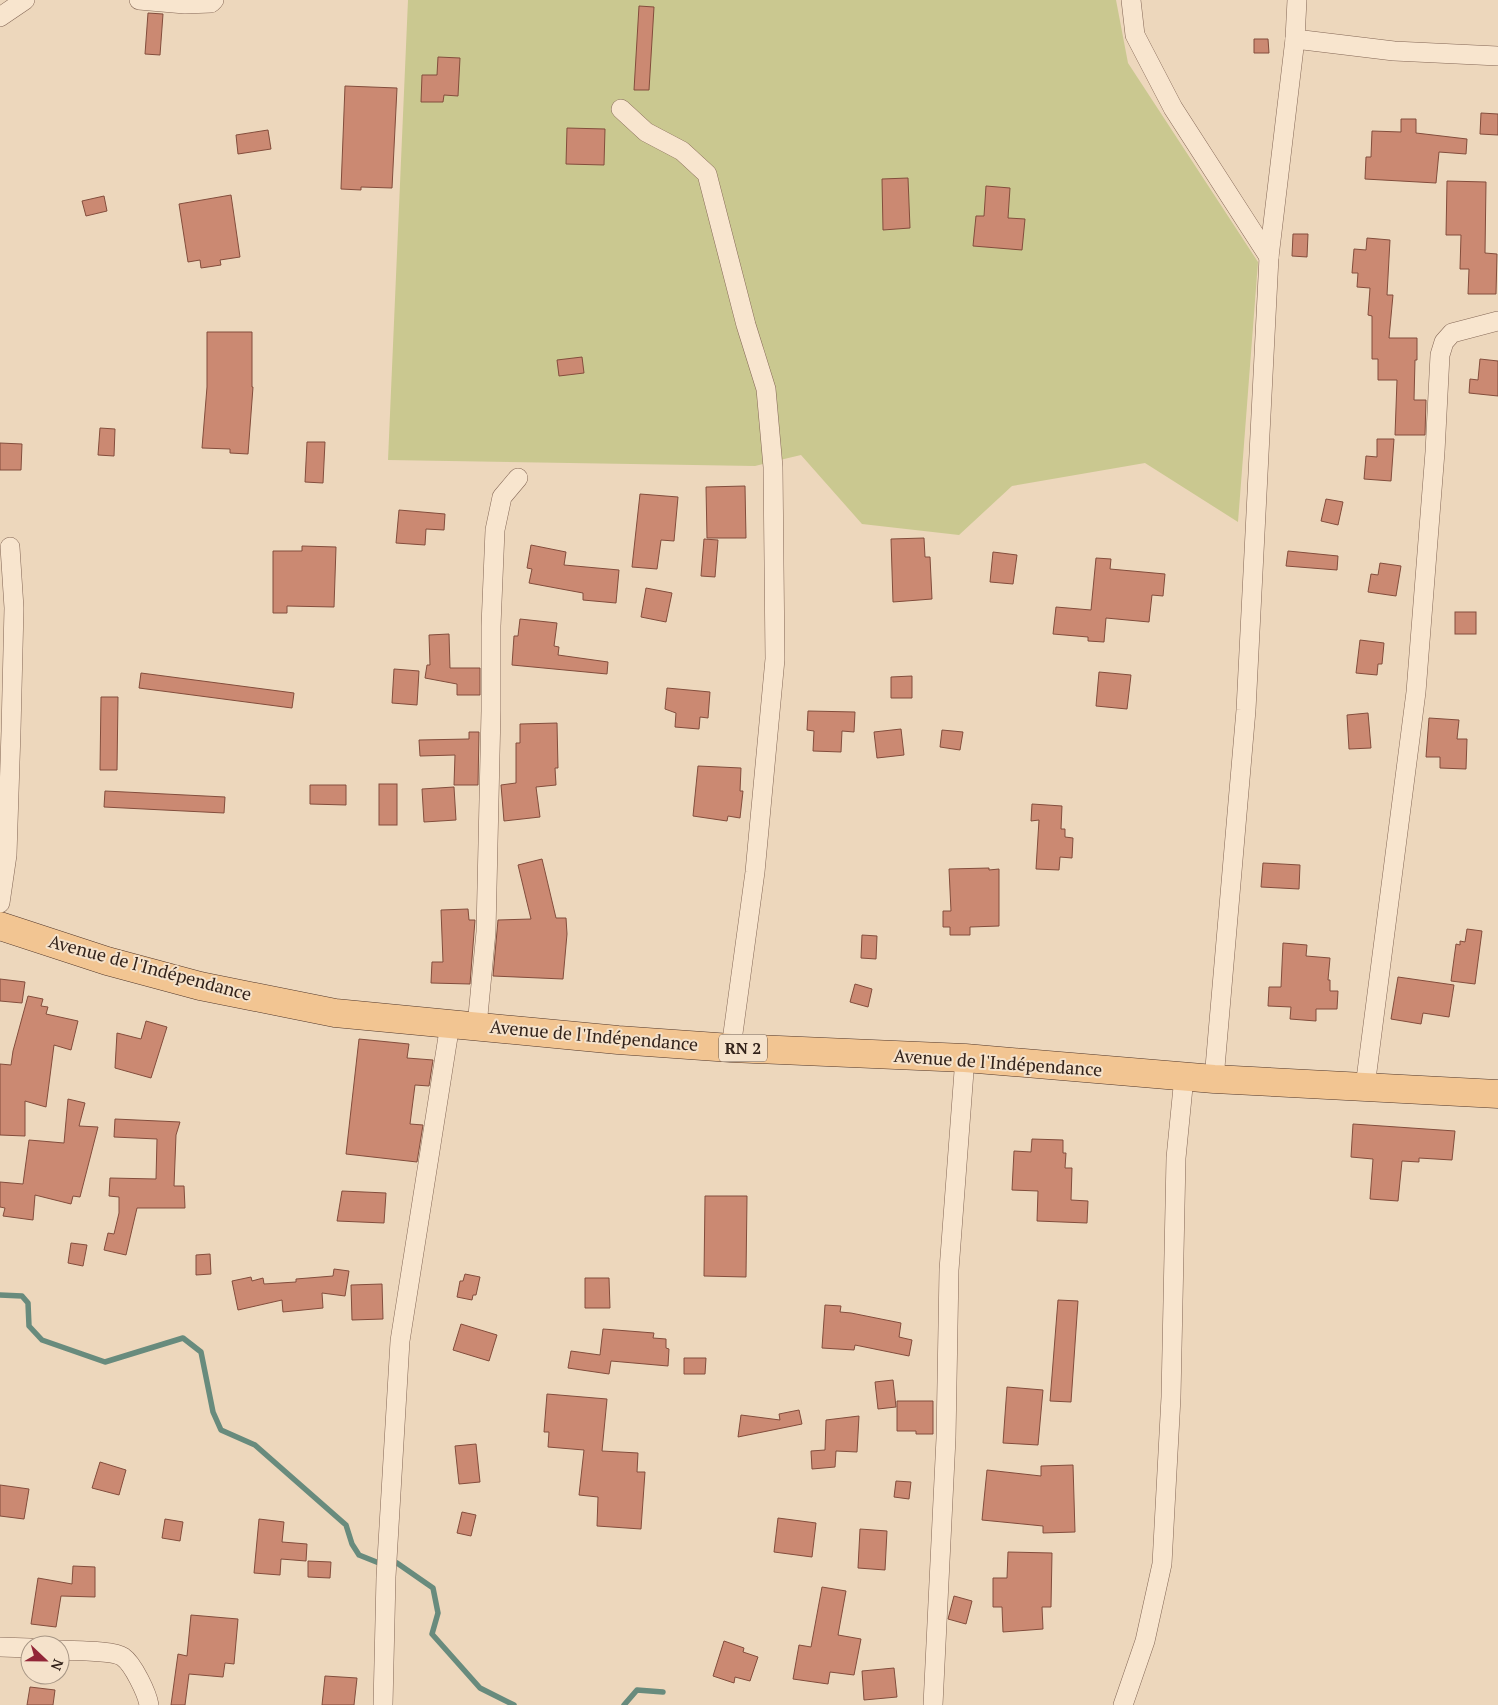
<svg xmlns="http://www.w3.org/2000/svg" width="1498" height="1705" viewBox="0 0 1498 1705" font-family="'PT Serif',serif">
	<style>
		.green { fill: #cac890 }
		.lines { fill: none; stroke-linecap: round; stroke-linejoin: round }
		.stream { stroke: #688b7d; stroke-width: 5.5 }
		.building { fill: #cb8972; stroke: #834d3c }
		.minor-casing { stroke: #846756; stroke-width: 20 }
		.primary-casing { stroke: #51372b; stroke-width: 29 }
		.minor { stroke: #f8e5ce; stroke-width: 19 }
		.primary { stroke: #f2c592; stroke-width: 28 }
		.labels { text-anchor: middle; stroke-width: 4; stroke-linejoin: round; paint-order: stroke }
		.shield { fill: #f5e2cb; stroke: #6d5c50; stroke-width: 1 }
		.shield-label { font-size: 16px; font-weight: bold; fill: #33231b }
		.street-label { font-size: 18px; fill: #33231b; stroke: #f5e2cb }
	</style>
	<rect width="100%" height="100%" fill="#edd7bc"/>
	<path class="green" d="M 408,0 L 1116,0 L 1128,63 L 1258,262 L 1238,522 L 1145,463 L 1012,486 L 959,535 L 862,524 L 801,455 L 755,466 L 388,460 Z"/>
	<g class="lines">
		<g class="stream">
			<path d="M 0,1295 L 22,1296 L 28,1303 L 29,1326 L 42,1340 L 105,1362 L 183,1338 L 201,1352 L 213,1412 L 221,1430 L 255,1445 L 346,1525 L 352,1544 L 359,1555 L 379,1563"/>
			<path d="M 397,1563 L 433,1588 L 438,1613 L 432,1634 L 480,1688 L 514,1705"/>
			<path d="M 624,1705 L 637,1690 L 663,1692"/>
		</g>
	</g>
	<g class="building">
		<path d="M 639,6 L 654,7 L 649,90 L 634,90 Z"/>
		<path d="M 148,13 L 163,14 L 160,55 L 145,54 Z"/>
		<path d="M 1254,39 L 1268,39 L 1269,53 L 1254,53 Z"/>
		<path d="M 438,57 L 460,58 L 458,96 L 444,95 L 443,102 L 421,102 L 422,75 L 437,75 Z"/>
		<path d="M 345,86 L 397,88 L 392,188 L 361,187 L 361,190 L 341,189 Z"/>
		<path d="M 1481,113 L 1498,114 L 1498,135 L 1480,134 Z"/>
		<path d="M 1401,119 L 1416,119 L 1416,133 L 1467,139 L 1466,154 L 1439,152 L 1436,183 L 1365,179 L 1366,157 L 1371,157 L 1372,131 L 1401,132 Z"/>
		<path d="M 567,128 L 605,129 L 604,165 L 566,164 Z"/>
		<path d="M 268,130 L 271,149 L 238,154 L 236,135 Z"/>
		<path d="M 908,178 L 910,228 L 883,230 L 882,179 Z"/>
		<path d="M 1447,181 L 1486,182 L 1485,253 L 1497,254 L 1496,294 L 1468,294 L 1469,269 L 1460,269 L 1461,235 L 1446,235 Z"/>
		<path d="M 986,186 L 1010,188 L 1008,218 L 1025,219 L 1022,250 L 973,246 L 976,216 L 984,216 Z"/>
		<path d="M 231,195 L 240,257 L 220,260 L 221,265 L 201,268 L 200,260 L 188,262 L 179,204 Z"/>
		<path d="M 104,196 L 107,211 L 86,216 L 82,201 Z"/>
		<path d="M 1293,234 L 1308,234 L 1307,257 L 1292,256 Z"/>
		<path d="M 1367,238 L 1390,240 L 1387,295 L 1393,295 L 1389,338 L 1417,338 L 1417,360 L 1415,360 L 1414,400 L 1426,400 L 1425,435 L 1395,435 L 1397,380 L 1378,380 L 1378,359 L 1372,359 L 1372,316 L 1368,315 L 1370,288 L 1357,287 L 1358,273 L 1352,273 L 1354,249 L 1366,250 Z"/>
		<path d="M 207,332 L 252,332 L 252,387 L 253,387 L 248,454 L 230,453 L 230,449 L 202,448 L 207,387 Z"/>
		<path d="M 582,357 L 584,373 L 559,376 L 557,360 Z"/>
		<path d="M 1480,359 L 1498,361 L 1498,396 L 1469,393 L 1470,379 L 1478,380 Z"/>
		<path d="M 100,428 L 115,429 L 114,456 L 98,455 Z"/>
		<path d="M 1377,439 L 1394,439 L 1391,481 L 1364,479 L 1366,456 L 1377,457 Z"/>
		<path d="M 307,442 L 325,442 L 323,483 L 305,482 Z"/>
		<path d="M 0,443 L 22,444 L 21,470 L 0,470 Z"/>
		<path d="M 745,486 L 746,538 L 707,538 L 706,487 Z"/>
		<path d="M 640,494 L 678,497 L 674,541 L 661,540 L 657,569 L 632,567 Z"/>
		<path d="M 1326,499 L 1343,502 L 1338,525 L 1321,521 Z"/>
		<path d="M 399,510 L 445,514 L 444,530 L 426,529 L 425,545 L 396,543 Z"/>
		<path d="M 924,538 L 925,557 L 930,557 L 932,599 L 893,602 L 891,539 Z"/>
		<path d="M 704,539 L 718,540 L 715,577 L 701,576 Z"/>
		<path d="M 531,545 L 566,552 L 564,565 L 619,570 L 616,603 L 583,600 L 583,593 L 529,583 L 532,569 L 527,568 Z"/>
		<path d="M 302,546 L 336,547 L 334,607 L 287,606 L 287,613 L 273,613 L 273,551 L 302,551 Z"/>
		<path d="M 1288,551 L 1338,556 L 1337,570 L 1286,566 Z"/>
		<path d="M 993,552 L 1017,555 L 1013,584 L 990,582 Z"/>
		<path d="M 1096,558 L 1111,559 L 1110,569 L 1165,574 L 1163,596 L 1152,595 L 1149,622 L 1106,618 L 1104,642 L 1088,641 L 1088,637 L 1053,634 L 1056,607 L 1091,610 Z"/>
		<path d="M 1380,563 L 1401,566 L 1396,596 L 1368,592 L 1371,574 L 1378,575 Z"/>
		<path d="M 646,588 L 672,593 L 666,622 L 641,617 Z"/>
		<rect x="1455" y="612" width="21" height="22"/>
		<path d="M 520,619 L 557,623 L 554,646 L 559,647 L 558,655 L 608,662 L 607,674 L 512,665 L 514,636 L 518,636 Z"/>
		<path d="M 449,634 L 450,668 L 480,668 L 480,695 L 457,695 L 457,684 L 425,678 L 427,665 L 430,665 L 429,635 Z"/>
		<path d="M 1360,640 L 1384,643 L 1382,664 L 1378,664 L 1377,675 L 1356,673 Z"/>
		<path d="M 394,669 L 419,671 L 417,705 L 392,703 Z"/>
		<path d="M 1099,672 L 1131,675 L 1127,709 L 1096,706 Z"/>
		<path d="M 141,673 L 294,693 L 292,708 L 139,688 Z"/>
		<path d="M 912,676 L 912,698 L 891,698 L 891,677 Z"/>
		<path d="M 667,688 L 710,692 L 708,718 L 700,717 L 699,729 L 675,727 L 676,713 L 665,709 Z"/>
		<path d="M 101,697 L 118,697 L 117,770 L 100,770 Z"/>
		<path d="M 808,711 L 855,712 L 854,732 L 842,731 L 841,752 L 813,751 L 814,731 L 807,730 Z"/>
		<path d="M 1368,713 L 1371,748 L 1349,749 L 1347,715 Z"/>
		<path d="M 1429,718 L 1459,720 L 1457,739 L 1467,739 L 1466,769 L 1440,768 L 1440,757 L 1426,757 Z"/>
		<path d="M 557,723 L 558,768 L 555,768 L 556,785 L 536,787 L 540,817 L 504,821 L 501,785 L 516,783 L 516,743 L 520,743 L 520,724 Z"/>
		<path d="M 901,729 L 904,755 L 877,758 L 874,732 Z"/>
		<path d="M 942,730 L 963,732 L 960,750 L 940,747 Z"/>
		<path d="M 469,732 L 479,732 L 478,785 L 454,785 L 455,755 L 420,756 L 419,740 L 469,739 Z"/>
		<path d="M 698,766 L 741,768 L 740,791 L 743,791 L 740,818 L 728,816 L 727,821 L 693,816 Z"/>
		<rect x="379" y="784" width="18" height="41"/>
		<path d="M 310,785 L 346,785 L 346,805 L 310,804 Z"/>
		<path d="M 454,787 L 456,820 L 424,822 L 422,789 Z"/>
		<path d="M 105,791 L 225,797 L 224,813 L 104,807 Z"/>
		<path d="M 1032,804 L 1062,806 L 1061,829 L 1065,829 L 1065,837 L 1073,838 L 1072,858 L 1060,857 L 1059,870 L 1036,869 L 1039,820 L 1031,821 Z"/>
		<path d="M 542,859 L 556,918 L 566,918 L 567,934 L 563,979 L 493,976 L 498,920 L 531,919 L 518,865 Z"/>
		<path d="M 1263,863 L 1300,865 L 1299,889 L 1261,887 Z"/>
		<path d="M 989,868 L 989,870 L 999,869 L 999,926 L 970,927 L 970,935 L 950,935 L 950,927 L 943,927 L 943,911 L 951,911 L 949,869 Z"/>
		<path d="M 468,909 L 469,920 L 475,920 L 470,984 L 431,983 L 432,962 L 443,962 L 441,910 Z"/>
		<path d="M 1467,929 L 1482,931 L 1475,984 L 1451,981 L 1456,944 L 1460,945 L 1460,941 L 1465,942 Z"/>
		<path d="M 862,935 L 877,936 L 876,959 L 861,958 Z"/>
		<path d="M 1283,943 L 1307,945 L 1306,956 L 1330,958 L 1328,980 L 1330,980 L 1330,991 L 1338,991 L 1337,1009 L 1316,1009 L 1316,1021 L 1290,1019 L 1291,1007 L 1268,1006 L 1269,987 L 1281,987 Z"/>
		<path d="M 1398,977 L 1454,985 L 1449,1017 L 1423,1013 L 1421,1024 L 1391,1019 Z"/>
		<path d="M 0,979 L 25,982 L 22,1003 L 0,1001 Z"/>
		<path d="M 855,984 L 872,989 L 868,1007 L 850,1002 Z"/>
		<path d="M 28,996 L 43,999 L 41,1006 L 48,1007 L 46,1014 L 78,1021 L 71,1050 L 54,1045 L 46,1107 L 25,1101 L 25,1136 L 0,1135 L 0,1064 L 11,1065 L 13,1051 Z"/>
		<path d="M 146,1021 L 167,1027 L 151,1078 L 115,1068 L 117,1033 L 141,1039 Z"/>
		<path d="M 359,1039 L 409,1044 L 407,1058 L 433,1060 L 429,1086 L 415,1085 L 410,1124 L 423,1125 L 417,1162 L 346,1154 Z"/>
		<path d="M 68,1099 L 85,1103 L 79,1126 L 98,1127 L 80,1197 L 73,1196 L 71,1204 L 35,1195 L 33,1220 L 3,1216 L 5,1208 L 0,1207 L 0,1182 L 23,1184 L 29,1140 L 64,1143 Z"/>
		<path d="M 115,1119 L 180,1122 L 176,1135 L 174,1186 L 184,1186 L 185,1208 L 137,1208 L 126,1255 L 104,1250 L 108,1233 L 114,1234 L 119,1213 L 119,1197 L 109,1196 L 110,1178 L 156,1179 L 157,1139 L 114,1137 Z"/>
		<path d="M 1353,1124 L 1455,1131 L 1452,1160 L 1419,1158 L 1419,1162 L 1402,1161 L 1398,1201 L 1370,1199 L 1373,1159 L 1351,1157 Z"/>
		<path d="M 1032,1139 L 1063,1140 L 1063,1153 L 1066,1153 L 1065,1168 L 1072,1168 L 1071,1200 L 1088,1201 L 1087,1223 L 1037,1221 L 1038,1191 L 1012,1190 L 1014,1151 L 1031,1152 Z"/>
		<path d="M 342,1191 L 386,1193 L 384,1223 L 337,1221 Z"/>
		<path d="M 705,1196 L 747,1196 L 746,1277 L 704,1276 Z"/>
		<path d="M 71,1243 L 87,1245 L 83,1266 L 68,1263 Z"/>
		<path d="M 210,1254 L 211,1274 L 196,1275 L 196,1255 Z"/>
		<path d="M 334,1269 L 349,1271 L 345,1296 L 322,1293 L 323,1308 L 283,1312 L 282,1300 L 238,1310 L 232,1281 L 251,1277 L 252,1281 L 263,1278 L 264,1284 L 296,1282 L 296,1279 L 333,1276 Z"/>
		<path d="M 465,1274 L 480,1277 L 476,1295 L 473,1295 L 472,1300 L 457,1297 L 460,1281 L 463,1281 Z"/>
		<path d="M 585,1278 L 609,1278 L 610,1308 L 585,1308 Z"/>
		<path d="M 382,1284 L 383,1319 L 352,1320 L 351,1285 Z"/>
		<path d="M 1058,1300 L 1078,1301 L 1071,1402 L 1050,1401 Z"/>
		<path d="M 825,1305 L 841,1306 L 840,1312 L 851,1313 L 901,1323 L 899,1337 L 912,1340 L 909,1356 L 855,1345 L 854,1350 L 822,1348 Z"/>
		<path d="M 461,1324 L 497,1335 L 489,1361 L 453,1350 Z"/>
		<path d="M 603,1329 L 654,1333 L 653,1338 L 666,1339 L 666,1348 L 669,1349 L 668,1366 L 611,1361 L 609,1374 L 568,1368 L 571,1351 L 600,1355 Z"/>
		<path d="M 684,1358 L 706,1358 L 705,1374 L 684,1374 Z"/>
		<path d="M 893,1380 L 896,1407 L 878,1409 L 875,1382 Z"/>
		<path d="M 1007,1387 L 1043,1390 L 1038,1445 L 1003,1443 Z"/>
		<path d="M 547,1394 L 607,1399 L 602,1451 L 638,1453 L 637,1472 L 645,1472 L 641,1529 L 597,1526 L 598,1497 L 579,1495 L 584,1450 L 548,1447 L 549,1432 L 544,1432 Z"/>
		<path d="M 897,1401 L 933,1401 L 933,1434 L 916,1434 L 916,1431 L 897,1431 Z"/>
		<path d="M 799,1410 L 802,1424 L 738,1437 L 741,1415 L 780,1420 L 779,1414 Z"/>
		<path d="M 859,1416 L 857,1452 L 836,1451 L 835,1467 L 812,1469 L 811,1451 L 825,1450 L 826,1420 Z"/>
		<path d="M 476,1444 L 480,1482 L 459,1484 L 455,1446 Z"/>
		<path d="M 100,1462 L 126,1470 L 119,1495 L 92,1488 Z"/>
		<path d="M 1073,1465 L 1075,1532 L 1043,1533 L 1043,1526 L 982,1520 L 987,1470 L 1041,1476 L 1041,1466 Z"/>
		<path d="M 896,1481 L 911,1482 L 909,1499 L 894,1497 Z"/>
		<path d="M 0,1485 L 29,1489 L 24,1519 L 0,1516 Z"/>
		<path d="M 462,1512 L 476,1515 L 471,1536 L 457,1533 Z"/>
		<path d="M 778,1518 L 816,1523 L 812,1557 L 774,1552 Z"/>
		<path d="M 165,1519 L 183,1522 L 180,1541 L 162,1538 Z"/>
		<path d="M 259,1519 L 284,1522 L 282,1542 L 307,1544 L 306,1561 L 281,1559 L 280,1575 L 254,1573 Z"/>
		<path d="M 860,1529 L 887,1531 L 885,1570 L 858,1568 Z"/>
		<path d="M 1008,1552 L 1052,1553 L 1051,1607 L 1042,1607 L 1043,1629 L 1003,1632 L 1002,1607 L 993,1607 L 993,1578 L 1007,1578 Z"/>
		<path d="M 308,1561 L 331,1562 L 330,1578 L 308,1577 Z"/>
		<path d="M 73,1566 L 95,1567 L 95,1597 L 61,1596 L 56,1627 L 31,1624 L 38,1578 L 72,1584 Z"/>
		<path d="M 822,1587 L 846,1591 L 838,1635 L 861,1639 L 854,1675 L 830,1672 L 828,1684 L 793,1679 L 799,1645 L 811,1647 Z"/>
		<path d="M 954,1596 L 972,1601 L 966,1624 L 948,1619 Z"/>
		<path d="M 191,1615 L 238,1619 L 234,1664 L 225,1663 L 223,1677 L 189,1674 L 185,1705 L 171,1705 L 178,1654 L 187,1656 Z"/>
		<path d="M 724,1641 L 744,1648 L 743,1652 L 758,1657 L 750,1681 L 735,1677 L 734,1683 L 713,1676 Z"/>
		<path d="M 894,1668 L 897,1697 L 864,1700 L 862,1671 Z"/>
		<path d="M 325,1676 L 357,1678 L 354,1705 L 322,1705 Z"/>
		<path d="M 30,1687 L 55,1690 L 53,1705 L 27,1705 Z"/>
	</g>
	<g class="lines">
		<g class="minor-casing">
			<g id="minor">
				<path d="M 139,0 L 185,4 L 211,3 L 214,0"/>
				<path d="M 1131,0 L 1135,35 L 1173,108 L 1269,257"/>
				<path d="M 0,17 L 25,0"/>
				<path d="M 1295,39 L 1394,51 L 1498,56"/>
				<path d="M 621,109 L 646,132 L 682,151 L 707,174 L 746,325 L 766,389 L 773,467 L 775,659 L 755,872 L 731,1048"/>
				<path d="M 0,903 L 7,855 L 11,731 L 14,608 L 10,547"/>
				<path d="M 477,1026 L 486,932 L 491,711 L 491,626 L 495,530 L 502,497 L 518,478"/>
				<path d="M 1214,1079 L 1246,710 L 1269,257 L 1295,39 L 1297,0"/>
				<path d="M 1365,1087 L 1416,692 L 1435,452 L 1440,355 L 1444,342 L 1452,333 L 1498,321"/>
				<path d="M 0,1647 L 30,1648"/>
				<path d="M 60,1650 C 74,1651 113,1650 123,1657 C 133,1664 147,1693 149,1705"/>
				<path d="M 383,1705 L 386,1577 L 400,1341 L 450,1024"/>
				<path d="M 933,1705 L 946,1438 L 949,1270 L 965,1058"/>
				<path d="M 1123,1705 L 1145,1641 L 1162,1564 L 1171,1397 L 1176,1158 L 1184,1077"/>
			</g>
		</g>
		<g class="primary-casing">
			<path id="primary" d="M 0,926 L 107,961 L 200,986 L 335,1013 L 618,1040 L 731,1048 L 965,1058 L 1214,1079 L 1498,1094"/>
		</g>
		<use href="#minor" class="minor"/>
		<use href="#primary" class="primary"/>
	</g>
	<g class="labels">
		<rect class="shield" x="719" y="1034.5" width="48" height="27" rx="4"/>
		<g class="shield-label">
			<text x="743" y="1054">RN 2</text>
		</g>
		<g class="street-label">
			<text transform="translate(150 968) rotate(15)" y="6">Avenue de l'Indépendance</text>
			<text transform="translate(594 1036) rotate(5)" y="6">Avenue de l'Indépendance</text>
			<text transform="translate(998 1063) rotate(4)" y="6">Avenue de l'Indépendance</text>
		</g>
	</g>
	<g transform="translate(45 1660) rotate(112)"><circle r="24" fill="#f5e2cb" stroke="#a79685"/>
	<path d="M0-4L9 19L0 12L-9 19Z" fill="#922638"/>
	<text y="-8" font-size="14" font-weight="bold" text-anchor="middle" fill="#33231b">N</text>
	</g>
</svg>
